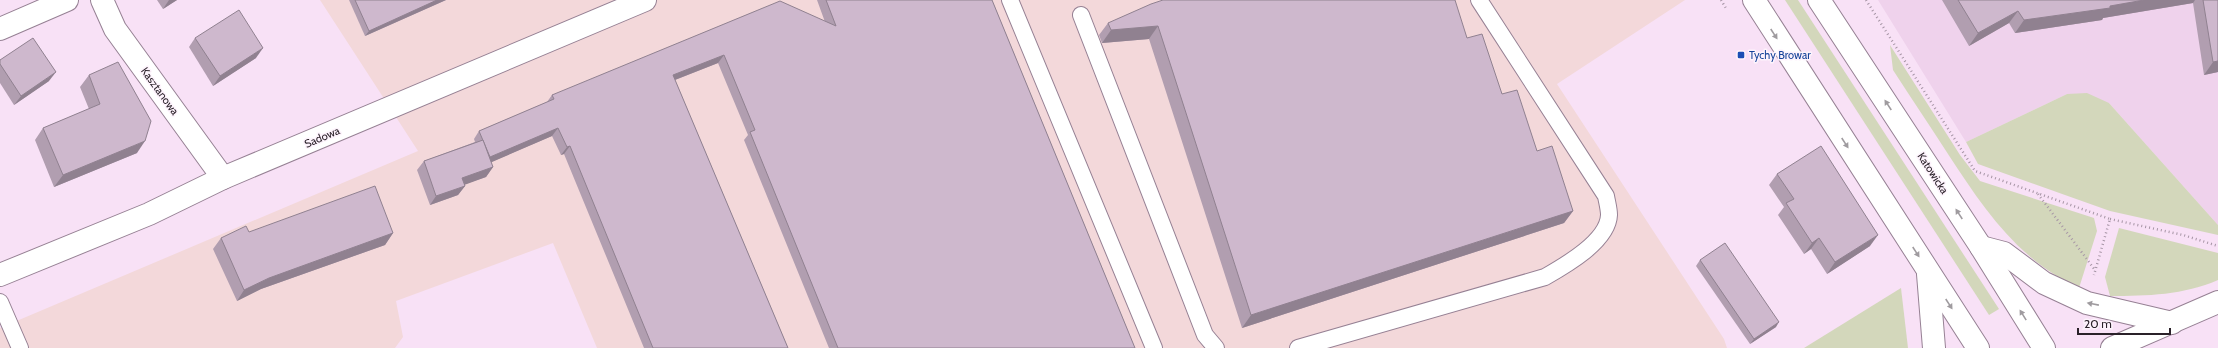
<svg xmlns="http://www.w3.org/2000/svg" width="2218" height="348" viewBox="0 0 2218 348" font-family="Cabin,sans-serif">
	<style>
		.commercial { fill: #f3d8da }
		.built { fill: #efd2ec }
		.green { fill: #d3d7bb }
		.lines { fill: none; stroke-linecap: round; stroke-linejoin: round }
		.service-casing { stroke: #968194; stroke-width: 18 }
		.minor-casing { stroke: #968194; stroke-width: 24 }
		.secondary-casing { stroke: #968194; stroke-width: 24 }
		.primary-casing { stroke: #968194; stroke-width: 24 }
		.path { stroke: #a695a5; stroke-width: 2.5; stroke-dasharray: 1 3; stroke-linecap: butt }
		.service { stroke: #fff; stroke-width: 16 }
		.minor { stroke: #fff; stroke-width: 22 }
		.secondary { stroke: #fff; stroke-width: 22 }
		.primary { stroke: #fff; stroke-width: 22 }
		.wall { fill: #b19eb0 }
		.shaded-wall { fill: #908190 }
		.building { fill: #ceb8cd; stroke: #908190 }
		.oneway { fill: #9f9b9f }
		.transit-dot { fill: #1a4fb4; stroke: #fdf3fc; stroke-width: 1.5 }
		.labels { text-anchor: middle; stroke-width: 3; stroke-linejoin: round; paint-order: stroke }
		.transit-label { font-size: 11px; fill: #164399; stroke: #fdf3fc; text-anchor: start }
		.street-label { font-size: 11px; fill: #2a2129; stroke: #fdf3fc }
	</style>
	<rect width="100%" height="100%" fill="#f8e1f6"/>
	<path class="commercial" d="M 320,0 L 1685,0 L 1557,84 L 1724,339 L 1727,348 L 597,348 L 553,243 L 396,301 L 403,337 L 395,348 L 0,348 L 0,328 L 418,151 Z"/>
	<path class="built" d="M 1878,0 L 2218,0 L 2218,225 L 2109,103 L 2067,94 L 1966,142 Z"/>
	<g class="green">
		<path d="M 1785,0 L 1798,0 L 1999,309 L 1989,315 Z"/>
		<path d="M 1890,45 L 1960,155 L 1980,181 L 2094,218 L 2097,231 L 2079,288 C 2017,259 1984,209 1948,154 C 1930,126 1911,98 1893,70 Z"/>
		<path d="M 2087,93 L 2109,103 L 2218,225 L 2218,235 L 2110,211 L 1978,164 L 1966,142 L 2067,94 Z"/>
		<path d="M 2119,228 L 2218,253 L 2218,280 C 2184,295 2147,296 2110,296 L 2105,277 Z"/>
		<path d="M 1901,288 L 1908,348 L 1804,348 Z"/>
	</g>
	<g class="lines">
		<g class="service-casing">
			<g id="service">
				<path d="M 1010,0 L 1154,348"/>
				<path d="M 1081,15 L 1205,335 L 1216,348"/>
				<path d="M 0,302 L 20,348"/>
				<path d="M 1298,348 L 1545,277 C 1566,265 1608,241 1609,215 C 1609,209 1607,202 1606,196 L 1479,0"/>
			</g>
		</g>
		<g class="minor-casing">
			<g id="minor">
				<path d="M 102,0 L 115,29 L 223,178"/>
				<path d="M 0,29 L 67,0"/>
				<path d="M 0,275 L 149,214 L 223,178 L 645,0"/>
			</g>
		</g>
		<g class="secondary-casing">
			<g id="secondary">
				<path d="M 1754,0 L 1978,348"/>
				<path d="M 1819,0 L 1981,247 L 2044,348"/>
				<path d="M 1981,247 L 2004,253 L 2044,283 L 2087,303 L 2172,323"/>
				<path d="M 1928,274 L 1934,348"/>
			</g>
		</g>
		<g class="primary-casing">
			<path id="primary" d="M 2112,348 L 2218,302"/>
		</g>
		<g class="path">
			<path d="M 1721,0 L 1727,10"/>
			<path d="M 1866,0 L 1975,171 L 2110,219 L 2094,275"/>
			<path d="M 2038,194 L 2095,270"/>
			<path d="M 2110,219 L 2183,235 L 2218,246"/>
		</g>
		<use href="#service" class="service"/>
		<use href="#minor" class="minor"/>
		<use href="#secondary" class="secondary"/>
		<use href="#primary" class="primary"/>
	</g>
	<g class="wall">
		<path d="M 157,0 L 177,0 L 163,9 Z"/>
		<path d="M 349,0 L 446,0 L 365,36 Z"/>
		<path d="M 817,0 L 992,0 L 1135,348 L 829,348 L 744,140 L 748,135 L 718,63 L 675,80 L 788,348 L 644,348 L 564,154 L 561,155 L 552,136 L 491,162 L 493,167 L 486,177 L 465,184 L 465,186 L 458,195 L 430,205 L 417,170 L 424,161 L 475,142 L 474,139 L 479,131 L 547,102 L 552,95 L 825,22 Z"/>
		<path d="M 1942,0 L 2218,0 L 2218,72 L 2204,75 L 2193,3 L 2103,18 L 2102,20 L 2015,33 L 2009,23 L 1969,46 Z"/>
		<path d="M 1108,23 L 1467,38 L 1537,151 L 1573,211 L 1564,223 L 1242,328 L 1149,39 L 1102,43 L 1099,35 Z"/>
		<path d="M 195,38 L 256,58 L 213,86 L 189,47 Z"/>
		<path d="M 0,60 L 49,81 L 14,105 L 0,83 Z"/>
		<path d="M 89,75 L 137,153 L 54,187 L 35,140 L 43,128 L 89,109 L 80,87 Z"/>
		<path d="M 1777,174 L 1870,246 L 1827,274 L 1811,249 L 1804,254 L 1778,215 L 1784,207 L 1769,185 Z"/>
		<path d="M 249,232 L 393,233 L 385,245 L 261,289 L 237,301 L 213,249 L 221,238 Z"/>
		<path d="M 1700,260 L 1776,327 L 1750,344 L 1696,266 Z"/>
	</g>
	<g class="shaded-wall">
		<path d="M 169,0 L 177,0 L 163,9 Z"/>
		<path d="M 437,0 L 446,0 L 365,36 L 369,31 Z"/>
		<path d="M 2144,0 L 2195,0 L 2193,3 L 2103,18 L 2102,20 L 2015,33 L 2024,20 Z"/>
		<path d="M 2018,11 L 2009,23 L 1969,46 L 1978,33 Z"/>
		<path d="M 1158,26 L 1149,39 L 1102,43 L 1111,30 Z"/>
		<path d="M 263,48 L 256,58 L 213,86 L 220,76 Z"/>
		<path d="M 724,55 L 718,63 L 667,83 L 673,75 Z"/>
		<path d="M 2218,61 L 2218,72 L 2204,75 L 2213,62 Z"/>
		<path d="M 56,72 L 49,81 L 14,105 L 21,96 Z"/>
		<path d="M 558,128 L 552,136 L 485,165 L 490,157 Z"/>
		<path d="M 145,141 L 137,153 L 54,187 L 63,175 Z"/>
		<path d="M 570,146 L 564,154 L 561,155 L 567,147 Z"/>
		<path d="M 493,167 L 486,177 L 456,188 L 462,178 Z"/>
		<path d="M 465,186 L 458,195 L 430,205 L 436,196 Z"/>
		<path d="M 1573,211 L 1564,223 L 1242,328 L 1251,315 Z"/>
		<path d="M 393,233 L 385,245 L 261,289 L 237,301 L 244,290 L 269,278 Z"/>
		<path d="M 1878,235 L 1870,246 L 1827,274 L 1835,262 Z"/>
		<path d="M 1819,238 L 1811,249 L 1804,254 L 1812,243 Z"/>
		<path d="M 1779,322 L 1776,327 L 1750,344 L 1754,339 Z"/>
	</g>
	<g class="building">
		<path d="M 355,0 L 437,0 L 369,31 Z"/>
		<path d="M 826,0 L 992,0 L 1135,348 L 838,348 L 750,132 L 755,130 L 724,55 L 673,75 L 788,348 L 653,348 L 570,146 L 567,147 L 558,128 L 490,157 L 479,131 L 554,99 L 552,95 L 780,1 L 836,26 Z"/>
		<path d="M 1163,0 L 1455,0 L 1467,38 L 1482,34 L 1502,94 L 1517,90 L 1537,151 L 1552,146 L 1573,211 L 1251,315 L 1158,26 L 1111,30 L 1108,23 L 1151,4 Z"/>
		<path d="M 1958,0 L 2144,0 L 2110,6 L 2110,8 L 2024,20 L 2018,11 L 1978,33 Z"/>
		<path d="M 2203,0 L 2218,0 L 2218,61 L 2213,62 Z"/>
		<path d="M 239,10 L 263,48 L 220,76 L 195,38 Z"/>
		<path d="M 33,38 L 56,72 L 21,96 L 0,64 L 0,60 Z"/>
		<path d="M 118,62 L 151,121 L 145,141 L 63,175 L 43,128 L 100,104 L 89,75 Z"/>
		<path d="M 483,140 L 493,167 L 462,178 L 465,186 L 436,196 L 424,161 Z"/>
		<path d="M 1821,146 L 1878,235 L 1835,262 L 1819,238 L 1812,243 L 1786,203 L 1794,199 L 1777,174 Z"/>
		<path d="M 375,186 L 393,233 L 269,278 L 244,290 L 221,238 L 246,226 L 249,232 Z"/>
		<path d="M 1725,243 L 1779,322 L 1754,339 L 1700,260 Z"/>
	</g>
	<defs><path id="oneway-solid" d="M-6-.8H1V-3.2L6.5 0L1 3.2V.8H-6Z"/></defs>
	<g class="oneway">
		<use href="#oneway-solid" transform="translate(1774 34) rotate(57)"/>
		<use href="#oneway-solid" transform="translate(1888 105) rotate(-123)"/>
		<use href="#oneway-solid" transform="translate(1845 143) rotate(57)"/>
		<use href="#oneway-solid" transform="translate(1959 214) rotate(-123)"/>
		<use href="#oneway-solid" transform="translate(1916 252) rotate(57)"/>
		<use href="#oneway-solid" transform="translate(1949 304) rotate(57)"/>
		<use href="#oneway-solid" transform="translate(2093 304) rotate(-169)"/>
		<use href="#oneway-solid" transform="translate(2023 315) rotate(-122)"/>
	</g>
	<rect class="transit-dot" x="1737" y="51" width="8" height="8" rx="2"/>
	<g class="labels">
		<g class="transit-label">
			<text x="1749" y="59">Tychy Browar</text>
		</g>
		<g class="street-label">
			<text transform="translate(160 91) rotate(54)" y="4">Kasztanowa</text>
			<text transform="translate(322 137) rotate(-23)" y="4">Sadowa</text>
			<text transform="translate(1933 173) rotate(57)" y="4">Katowicka</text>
		</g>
	</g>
	<path d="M2078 328v6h92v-6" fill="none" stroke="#2a2129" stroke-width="2"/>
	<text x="2084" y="328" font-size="12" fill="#2a2129" stroke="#fdf3fc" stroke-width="3" paint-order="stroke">20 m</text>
</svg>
